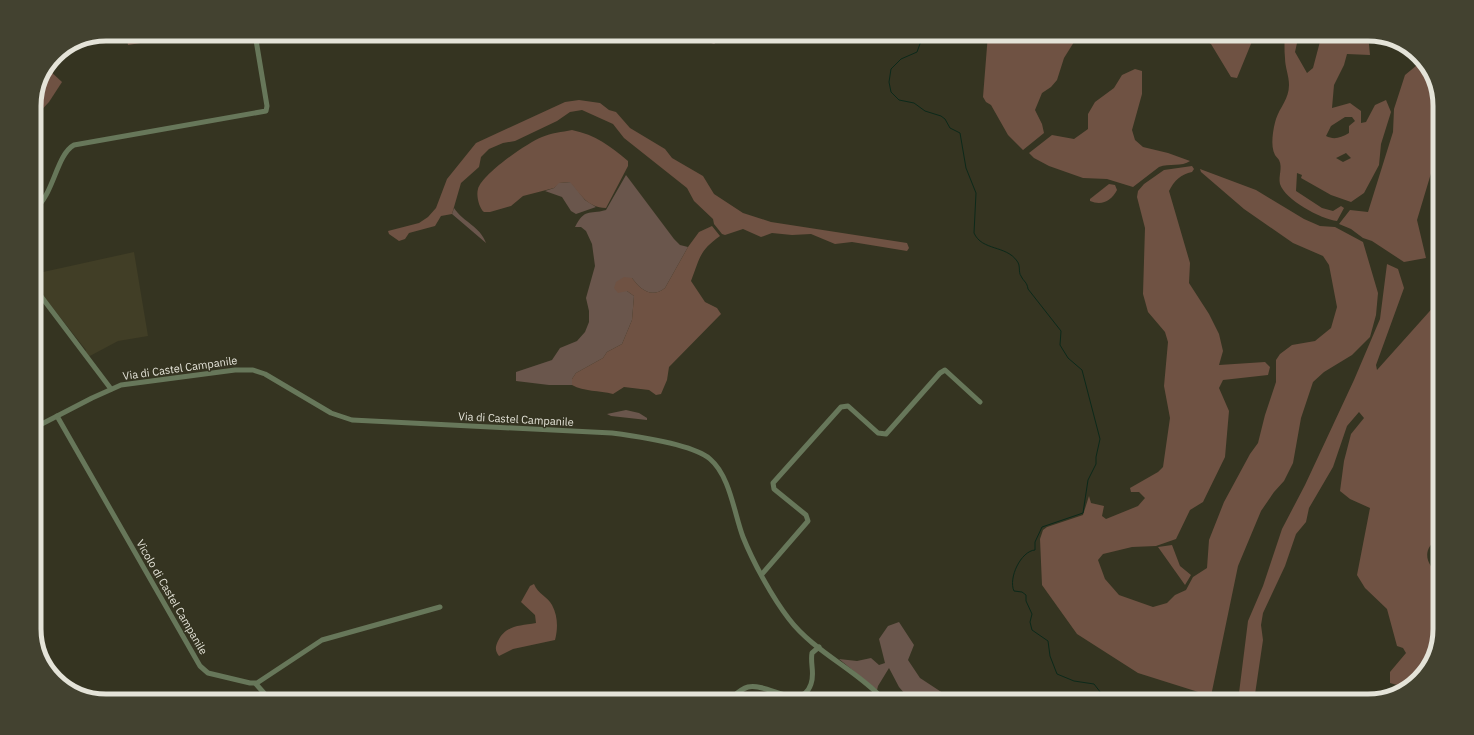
<svg xmlns="http://www.w3.org/2000/svg" width="1474" height="735" viewBox="0 0 1474 735" font-family="'IBM Plex Sans',sans-serif">
	<style>
		.built { fill: #413e26 }
		.green { fill: #6a564c }
		.forest { fill: #6f5243; fill-rule: evenodd }
		.lines { fill: none; stroke-linecap: round; stroke-linejoin: round }
		.stream { stroke: #0c291a; stroke-width: 1 }
		.minor { stroke: #67775a; stroke-width: 5 }
		.labels { text-anchor: middle; stroke-width: 3; stroke-linejoin: round; paint-order: stroke }
		.street-label { font-size: 11px; fill: #e4e3d8; stroke: #353421 }
		.rim { fill: none; stroke: #e4e3d8; stroke-width: 5 }
	</style>
	<rect width="100%" height="100%" fill="#353421"/>
	<path class="built" d="M 134,252 L 148,336 L 118,341 L 88,357 L 85,353 L 86,350 L 34,284 L 34,274 Z"/>
	<g class="green">
		<path d="M 707,34 L 728,34 L 714,44 L 711,43 Z"/>
		<path d="M 626,175 L 674,239 L 680,245 L 688,247 L 665,288 C 651,299 640,289 632,278 L 627,291 L 634,296 L 632,320 L 622,344 L 607,352 L 603,358 L 576,373 L 572,379 L 572,385 L 549,385 L 516,381 L 516,372 L 552,360 L 560,348 L 577,341 L 585,332 L 589,322 L 589,311 L 586,298 L 595,266 L 592,244 L 586,231 L 581,227 L 575,227 C 585,208 588,215 606,210 Z"/>
		<path d="M 571,182 L 585,200 L 596,207 L 576,214 L 571,211 L 562,197 L 545,191 L 554,188 L 558,183 Z"/>
		<path d="M 454,208 C 463,222 480,226 486,243 L 452,214 Z"/>
		<path d="M 626,410 L 639,413 L 647,418 L 647,420 L 611,416 L 607,414 Z"/>
		<path d="M 899,622 L 914,645 L 908,660 L 920,678 L 955,701 L 911,701 L 899,687 L 889,668 L 878,686 L 877,690 L 839,659 L 857,661 L 871,658 L 879,665 L 885,663 L 879,639 L 888,626 Z"/>
	</g>
	<g class="forest">
		<path d="M 126,34 L 165,34 L 165,39 L 128,45 Z"/>
		<path d="M 988,34 L 1079,34 L 1064,58 L 1057,80 L 1051,87 L 1042,93 L 1035,110 L 1042,124 L 1044,133 L 1023,150 L 1008,135 L 991,105 L 986,102 L 983,97 Z"/>
		<path d="M 1198,34 L 1255,34 L 1237,78 L 1231,77 L 1211,44 L 1199,37 Z"/>
		<path d="M 1284,34 L 1299,34 L 1295,52 L 1307,73 L 1313,68 L 1322,34 L 1368,34 L 1370,55 L 1347,54 L 1344,65 L 1334,85 L 1332,108 L 1350,103 L 1361,111 L 1361,123 L 1366,122 L 1375,105 L 1386,100 L 1391,112 L 1381,144 L 1379,165 L 1364,193 L 1351,202 L 1331,195 L 1301,178 L 1302,175 L 1297,173 L 1296,191 L 1322,208 L 1333,211 L 1341,206 L 1344,208 L 1337,221 C 1321,219 1285,200 1280,184 C 1278,176 1283,168 1279,160 C 1278,158 1276,157 1275,155 C 1270,146 1273,129 1276,119 C 1280,107 1289,99 1289,85 C 1289,76 1285,67 1285,58 C 1284,50 1285,42 1284,34 ZM 1345,117 L 1352,117 L 1355,121 L 1349,126 L 1349,133 C 1340,138 1334,140 1326,136 L 1331,126 ZM 1346,153 L 1351,158 L 1343,162 L 1336,158 Z"/>
		<path d="M 1422,61 L 1428,66 L 1440,102 L 1438,150 L 1417,220 L 1426,258 L 1404,262 L 1372,241 L 1363,238 L 1351,229 L 1339,224 L 1350,210 L 1368,212 L 1393,132 L 1394,109 L 1405,75 Z"/>
		<path d="M 1135,69 L 1142,71 L 1142,94 L 1132,130 L 1135,140 L 1143,147 L 1168,153 L 1190,161 C 1182,167 1169,163 1159,167 L 1133,187 L 1107,179 L 1083,178 L 1049,166 L 1034,158 L 1029,153 L 1052,135 L 1074,139 L 1088,129 L 1088,114 L 1095,102 L 1114,88 L 1122,75 Z"/>
		<path d="M 49,70 L 62,82 L 49,102 L 34,118 L 34,102 Z"/>
		<path d="M 579,100 L 600,103 L 609,110 L 616,112 L 630,128 L 665,149 L 672,158 L 703,176 L 714,194 L 743,213 L 771,222 L 907,243 L 909,248 L 907,251 L 852,242 L 835,244 L 811,234 L 792,235 L 772,233 L 761,237 L 743,229 L 725,235 L 722,234 L 714,224 L 713,219 L 694,201 L 687,188 L 624,138 L 613,124 L 582,110 L 570,112 L 557,121 L 515,141 L 503,143 L 489,149 L 481,157 L 479,167 L 461,183 L 452,214 L 441,216 L 435,226 L 409,233 L 405,239 L 399,241 L 389,234 L 388,231 L 419,223 L 428,217 L 436,208 L 447,179 L 476,143 L 565,102 Z"/>
		<path d="M 572,130 C 596,135 610,146 628,161 L 628,166 L 606,208 C 587,207 582,196 570,182 L 559,183 L 554,188 L 523,196 L 511,206 L 490,212 L 484,212 C 479,208 476,195 478,189 C 482,174 527,143 542,137 C 551,133 562,132 572,130 Z"/>
		<path d="M 1192,166 L 1194,169 L 1192,172 C 1181,174 1174,181 1169,191 L 1190,263 L 1189,283 L 1209,314 L 1219,334 L 1223,351 L 1219,365 L 1265,362 L 1270,367 L 1268,375 L 1223,380 L 1219,388 L 1229,411 L 1225,457 L 1203,502 L 1190,510 L 1176,539 L 1156,546 L 1132,547 L 1103,554 L 1098,560 L 1105,579 L 1119,595 L 1153,607 L 1167,603 L 1175,595 L 1186,590 L 1193,577 L 1207,568 L 1209,540 L 1224,502 L 1250,454 L 1258,443 L 1265,415 L 1276,382 L 1276,360 L 1280,354 L 1292,345 L 1315,341 L 1331,328 L 1337,307 L 1329,265 L 1323,256 L 1293,243 L 1244,209 L 1201,172 L 1200,169 L 1256,190 L 1304,219 L 1320,226 L 1335,227 L 1363,242 L 1378,293 L 1376,315 L 1370,337 L 1352,355 L 1324,372 L 1313,382 L 1301,418 L 1293,463 L 1284,481 L 1274,492 L 1261,511 L 1238,566 L 1211,696 L 1138,673 L 1077,634 L 1042,585 L 1040,539 L 1043,530 L 1047,527 L 1083,515 L 1089,496 L 1091,503 L 1104,506 L 1102,516 L 1106,519 L 1138,506 L 1145,498 L 1139,492 L 1131,492 L 1130,488 L 1158,472 L 1163,467 L 1170,418 L 1164,386 L 1168,342 L 1165,332 L 1148,312 L 1143,294 L 1145,228 L 1137,197 L 1138,191 L 1144,184 L 1164,170 Z"/>
		<path d="M 1109,184 L 1115,185 L 1117,190 C 1111,201 1102,206 1090,201 L 1090,199 Z"/>
		<path d="M 712,226 L 720,236 C 699,251 700,258 691,281 L 705,302 L 717,308 L 721,314 L 669,367 L 667,380 L 661,394 L 656,395 L 649,390 L 624,387 L 613,394 C 599,390 584,392 572,385 L 572,379 L 576,373 L 603,358 L 607,352 L 622,344 L 632,320 L 634,296 L 627,291 L 618,293 L 614,288 L 616,282 L 624,277 L 632,278 C 640,289 651,299 665,288 L 688,247 L 699,232 Z"/>
		<path d="M 1387,264 L 1398,269 L 1404,288 L 1376,365 L 1377,370 L 1437,303 L 1440,324 L 1440,433 L 1435,457 L 1440,467 L 1440,537 C 1421,549 1425,563 1440,577 L 1440,629 L 1433,660 L 1408,688 L 1390,683 L 1390,672 L 1406,653 L 1403,648 L 1397,646 L 1387,609 L 1365,588 L 1357,575 L 1370,508 L 1350,499 L 1340,491 L 1344,461 L 1351,434 L 1364,418 L 1359,412 L 1347,426 L 1333,467 L 1309,508 L 1306,522 L 1296,534 L 1285,566 L 1263,613 L 1261,625 L 1263,640 L 1254,701 L 1238,701 L 1248,621 L 1263,586 L 1282,529 L 1305,485 L 1354,380 L 1380,319 Z"/>
		<path d="M 1172,545 L 1180,566 L 1191,575 L 1185,585 L 1158,547 Z"/>
		<path d="M 534,584 C 538,594 548,597 552,605 C 558,616 558,629 555,640 L 513,649 L 499,656 C 495,651 495,647 498,641 C 506,625 519,626 536,623 L 535,615 L 521,602 L 530,586 Z"/>
	</g>
	<g class="lines">
		<path class="stream" d="M 921,34 L 921,41 L 917,52 L 901,59 L 891,69 L 889,82 L 891,92 L 899,100 L 914,103 L 925,111 L 941,116 L 945,119 L 950,128 L 960,133 L 966,168 L 976,193 L 974,233 C 982,251 1006,245 1017,261 C 1021,266 1018,272 1021,276 C 1024,282 1027,282 1028,289 L 1061,331 L 1060,345 L 1068,358 L 1082,370 L 1100,439 L 1096,457 L 1096,464 L 1088,480 L 1083,513 L 1042,527 L 1035,542 L 1035,550 C 1021,551 1008,578 1014,591 L 1022,592 L 1026,595 L 1026,601 L 1032,614 L 1030,622 L 1032,630 L 1048,641 L 1050,656 L 1057,674 L 1074,681 L 1094,684 L 1101,693 L 1099,701"/>
		<g class="minor">
			<path d="M 34,210 C 54,195 56,155 74,145 L 266,111 L 267,106 L 255,34"/>
			<path d="M 34,287 L 111,389"/>
			<path d="M 57,416 L 200,666 L 208,673 L 250,683 L 257,683 L 322,640 L 440,607"/>
			<path d="M 34,428 L 92,398 L 121,385 L 235,370 L 253,370 L 265,374 L 331,413 L 352,420 L 612,433 C 635,436 693,444 710,459 C 730,476 734,513 743,537 C 753,562 772,597 789,619 C 814,652 857,670 885,701"/>
			<path d="M 762,574 L 808,521 L 806,515 L 774,489 L 773,483 L 841,407 L 848,406 L 878,433 L 886,434 L 940,373 L 945,370 L 980,402"/>
			<path d="M 256,684 L 271,701"/>
			<path d="M 728,701 C 734,696 740,689 748,687 C 768,682 801,713 811,684 C 815,673 810,664 812,653 L 819,647"/>
		</g>
	</g>
	<g class="labels">
		<g class="street-label">
			<text transform="translate(180 368) rotate(-8)" y="4">Via di Castel Campanile</text>
			<text transform="translate(516 419) rotate(3)" y="4">Via di Castel Campanile</text>
			<text transform="translate(172 597) rotate(60)" y="4">Vicolo di Castel Campanile</text>
		</g>
	</g>
	<path d="M0 0H1474V735H0ZM106 41H1368A65 65 0 0 1 1433 106V629A65 65 0 0 1 1368 694H106A65 65 0 0 1 41 629V106A65 65 0 0 1 106 41Z" fill="#434230" fill-rule="evenodd"/>
	<path class="rim" d="M106 41H1368A65 65 0 0 1 1433 106V629A65 65 0 0 1 1368 694H106A65 65 0 0 1 41 629V106A65 65 0 0 1 106 41Z"/>
</svg>
